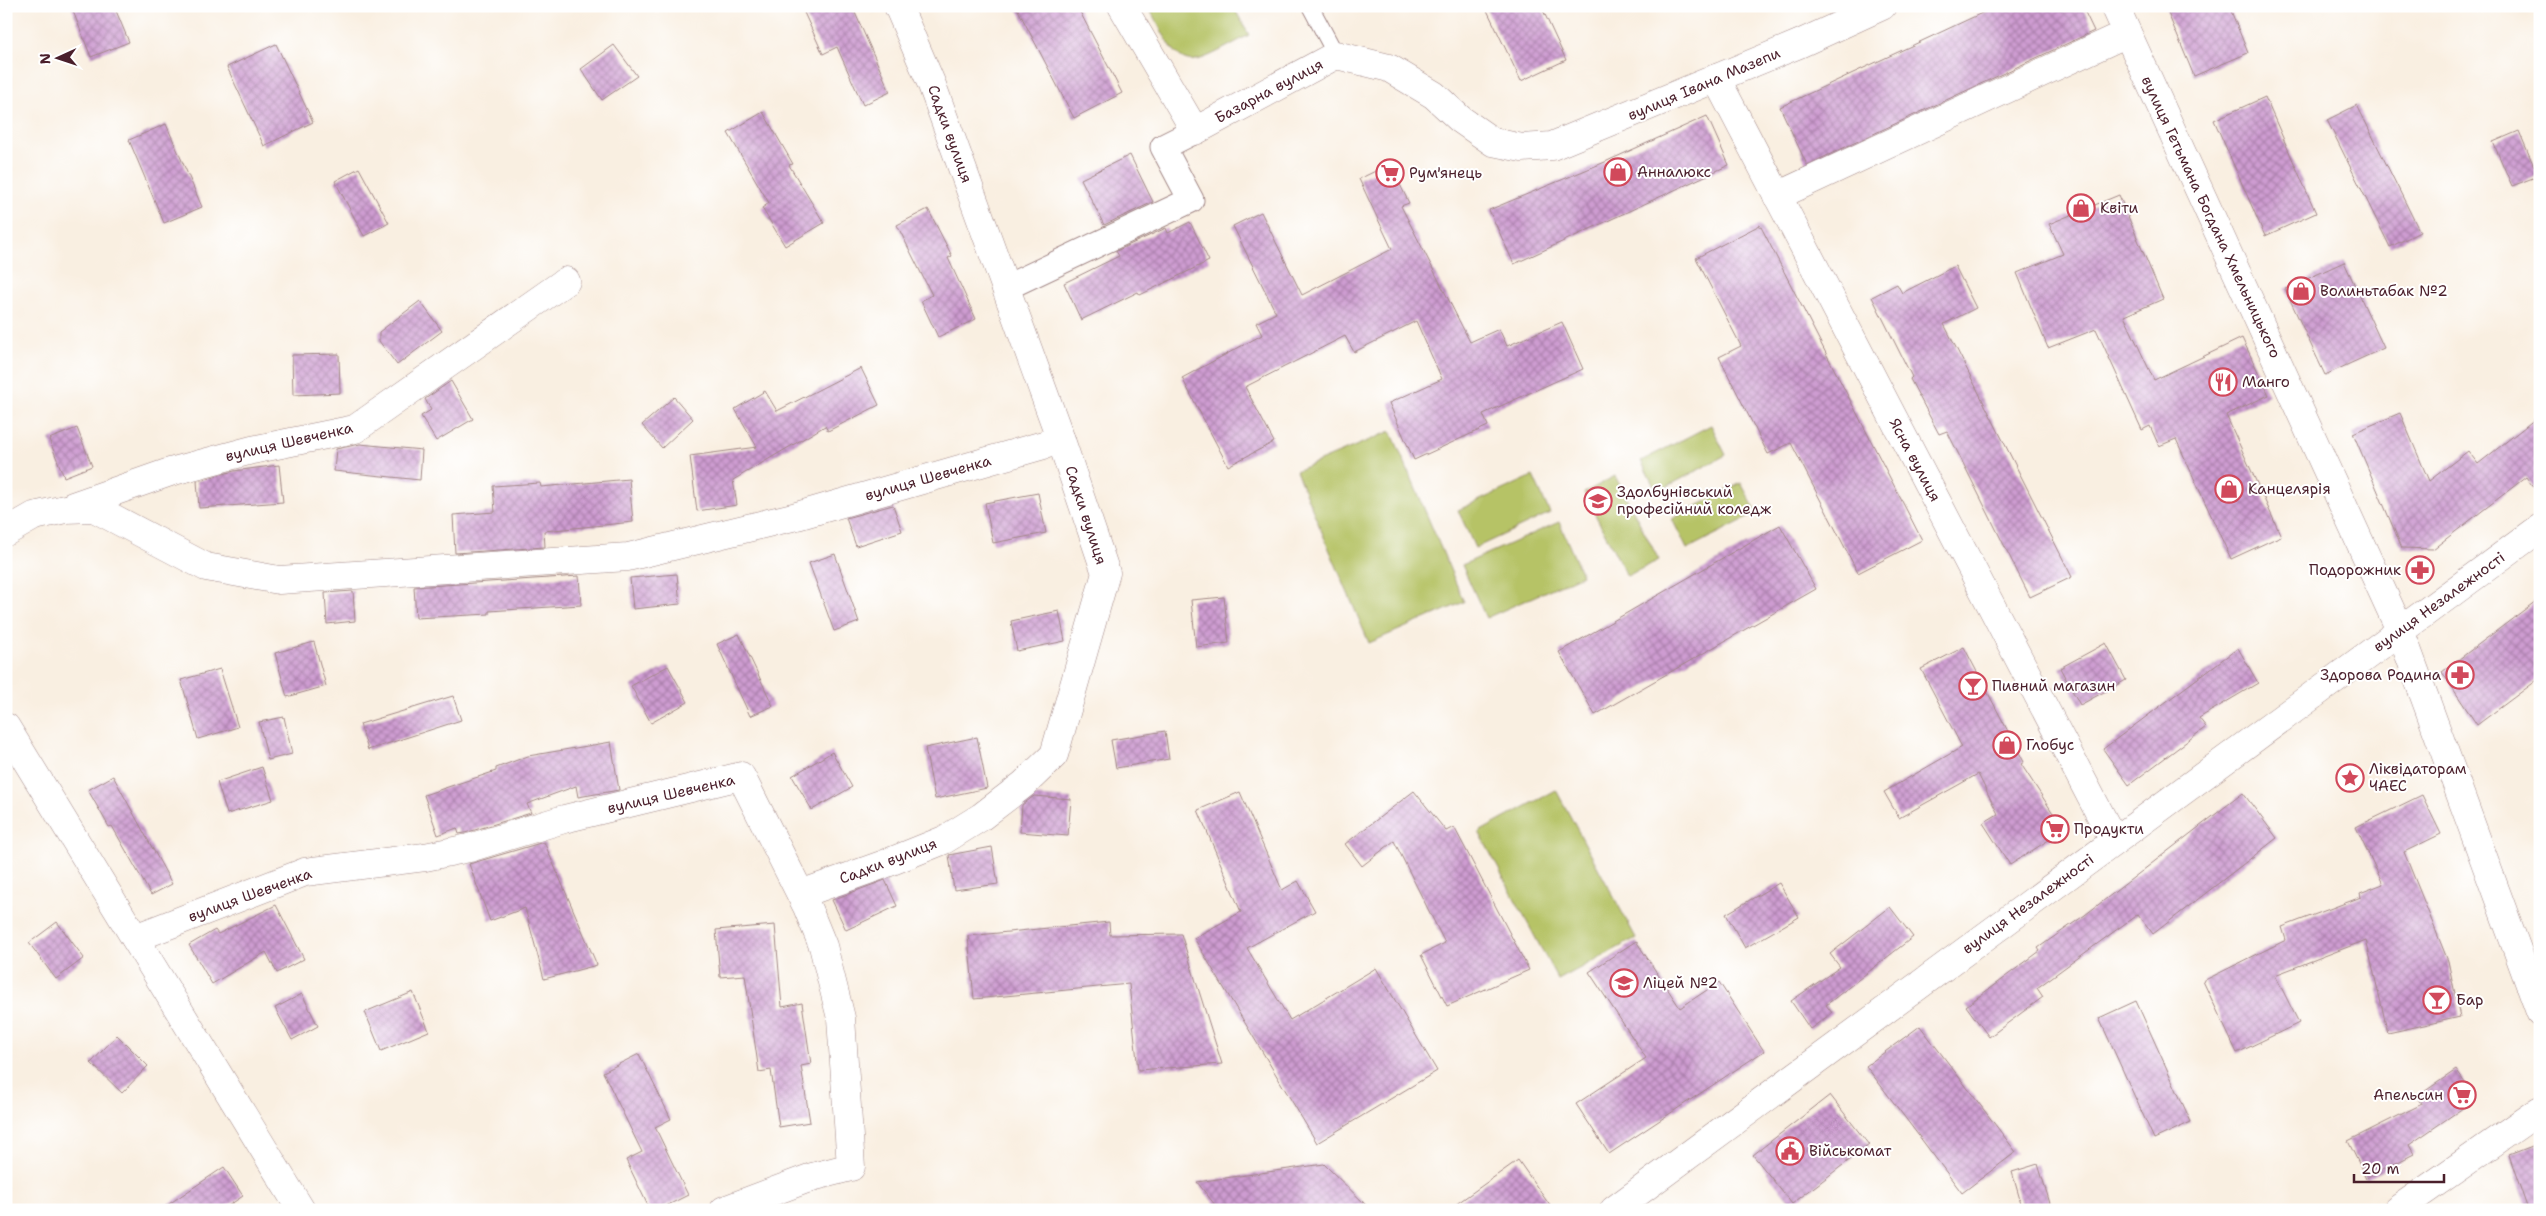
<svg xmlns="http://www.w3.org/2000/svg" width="2546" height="1216" viewBox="0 0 2546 1216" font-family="'Shantell Sans',sans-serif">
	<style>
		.green { fill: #b6c366; stroke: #807148 }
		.building { fill: url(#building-cross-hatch) }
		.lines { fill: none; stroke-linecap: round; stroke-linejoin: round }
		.service-casing { stroke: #a28786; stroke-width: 18 }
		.pedestrian-casing { stroke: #a28786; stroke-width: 27 }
		.minor-casing { stroke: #a28786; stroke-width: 29 }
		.secondary-casing { stroke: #a28786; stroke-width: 29 }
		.service { stroke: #fff; stroke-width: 16 }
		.pedestrian { stroke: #fff; stroke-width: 25 }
		.minor { stroke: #fff; stroke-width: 28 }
		.secondary { stroke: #fff; stroke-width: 28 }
		.labels { text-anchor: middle; stroke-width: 4; stroke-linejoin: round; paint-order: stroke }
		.street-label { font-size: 15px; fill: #4a1f2b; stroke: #fff }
		.poi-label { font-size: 15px; fill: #4a1f2b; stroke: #fff; text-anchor: start }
	</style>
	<defs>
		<pattern id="building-cross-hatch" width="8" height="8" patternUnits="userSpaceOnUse" patternTransform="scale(1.25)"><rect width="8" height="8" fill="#ce9cd1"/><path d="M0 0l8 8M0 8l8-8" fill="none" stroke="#a97faa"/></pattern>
	</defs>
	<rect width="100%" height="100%" fill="#fff"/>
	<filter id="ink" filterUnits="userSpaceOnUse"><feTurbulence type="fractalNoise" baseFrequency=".02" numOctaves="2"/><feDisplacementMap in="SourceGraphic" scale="10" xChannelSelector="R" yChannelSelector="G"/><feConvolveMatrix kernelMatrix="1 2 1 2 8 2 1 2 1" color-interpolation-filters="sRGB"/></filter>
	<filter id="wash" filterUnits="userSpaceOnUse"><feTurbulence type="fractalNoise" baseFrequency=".0096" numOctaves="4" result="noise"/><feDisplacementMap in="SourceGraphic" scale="20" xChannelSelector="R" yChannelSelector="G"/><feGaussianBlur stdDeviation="1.12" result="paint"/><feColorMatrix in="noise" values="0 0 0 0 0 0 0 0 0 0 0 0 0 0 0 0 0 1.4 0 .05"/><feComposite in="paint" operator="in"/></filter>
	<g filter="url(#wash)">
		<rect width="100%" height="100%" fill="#f9efe1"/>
		<g class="green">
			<path d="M 1148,6 L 1233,6 L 1249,35 C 1182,71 1185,75 1148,6 Z"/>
			<path d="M 1711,425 L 1726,455 L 1657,492 L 1641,461 Z"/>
			<path d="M 1391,431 L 1464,602 L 1369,643 L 1296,471 Z"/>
			<path d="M 1533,476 L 1550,513 L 1475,548 L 1458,510 Z"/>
			<path d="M 1615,476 L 1659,560 L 1627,576 L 1584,493 Z"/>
			<path d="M 1741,483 L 1757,513 L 1687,549 L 1672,519 Z"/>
			<path d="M 1559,522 L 1582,575 L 1486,618 L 1462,565 Z"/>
			<path d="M 1556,790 L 1636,938 L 1558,980 L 1479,832 Z"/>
		</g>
		<g id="blocks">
			<g class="building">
				<path d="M 71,6 L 114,6 L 129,42 L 91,57 Z"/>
				<path d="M 801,6 L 852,6 L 890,92 L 863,105 L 837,47 L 823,54 Z"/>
				<path d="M 1016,6 L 1077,6 L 1122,93 L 1074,118 Z"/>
				<path d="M 1485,6 L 1541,6 L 1566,60 L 1521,81 Z"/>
				<path d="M 1997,6 L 2082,6 L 2094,31 L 1807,165 L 1780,107 Z"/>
				<path d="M 2165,6 L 2229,6 L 2248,53 L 2194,76 Z"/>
				<path d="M 276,44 L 313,122 L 264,146 L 227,67 Z"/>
				<path d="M 614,45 L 637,76 L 602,100 L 581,69 Z"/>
				<path d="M 2265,97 L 2316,213 L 2265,236 L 2214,120 Z"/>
				<path d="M 2357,105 L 2420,232 L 2390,247 L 2327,120 Z"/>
				<path d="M 763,112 L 793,164 L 789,165 L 824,223 L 785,246 L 762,208 L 769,203 L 728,133 Z"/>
				<path d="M 1707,116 L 1729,165 L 1514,264 L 1489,210 L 1605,162 Z"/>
				<path d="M 166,124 L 202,207 L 164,223 L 129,140 Z"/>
				<path d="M 2519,131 L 2538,176 L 2512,186 L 2493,142 Z"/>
				<path d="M 1130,155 L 1153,202 L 1104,225 L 1081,179 Z"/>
				<path d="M 1390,164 L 1409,203 L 1401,206 L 1470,342 L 1499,329 L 1507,346 L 1562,322 L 1583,369 L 1483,414 L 1488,426 L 1414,460 L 1389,403 L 1442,379 L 1416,321 L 1354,352 L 1345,336 L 1245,387 L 1274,442 L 1228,466 L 1182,378 L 1262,335 L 1256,323 L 1276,313 L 1233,226 L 1261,212 L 1302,295 L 1392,249 L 1359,179 Z"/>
				<path d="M 359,168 L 389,223 L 364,236 L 335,181 Z"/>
				<path d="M 2119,195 L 2163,299 L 2124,316 L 2154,380 L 2242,338 L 2269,395 L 2226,415 L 2281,536 L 2231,559 L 2176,439 L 2159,446 L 2150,426 L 2142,430 L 2096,329 L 2048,348 L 2017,273 L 2063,254 L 2049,224 Z"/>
				<path d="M 928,209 L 952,256 L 948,258 L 976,319 L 938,337 L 921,301 L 932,295 L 897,225 Z"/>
				<path d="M 1190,222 L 1209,261 L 1140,295 L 1138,292 L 1081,320 L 1064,283 L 1119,256 L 1116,251 L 1166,228 L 1168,233 Z"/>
				<path d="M 1760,225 L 1922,540 L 1858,573 L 1791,443 L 1768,454 L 1719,357 L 1741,346 L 1696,258 Z"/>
				<path d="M 2344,262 L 2384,348 L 2325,375 L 2285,289 Z"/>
				<path d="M 1955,266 L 1976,308 L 1944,324 L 2072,577 L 2030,597 L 1947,431 L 1939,434 L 1910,379 L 1912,377 L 1872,297 L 1897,284 L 1902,293 Z"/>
				<path d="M 420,301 L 442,331 L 397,365 L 379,341 L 379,332 Z"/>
				<path d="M 339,354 L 340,393 L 293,395 L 292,355 Z"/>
				<path d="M 861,368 L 879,405 L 828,431 L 825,426 L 733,480 L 737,505 L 697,511 L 690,456 L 757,447 L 735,409 L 765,391 L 777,411 Z"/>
				<path d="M 451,381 L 473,419 L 436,441 L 421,416 L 431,410 L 425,399 Z"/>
				<path d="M 674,397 L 693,419 L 662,448 L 642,425 Z"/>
				<path d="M 2400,413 L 2429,481 L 2468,451 L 2478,464 L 2540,415 L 2540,496 L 2526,477 L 2433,549 L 2402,548 L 2353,433 Z"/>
				<path d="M 77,428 L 92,466 L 64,477 L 49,439 Z"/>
				<path d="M 360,444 L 422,450 L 420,480 L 334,471 L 336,449 Z"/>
				<path d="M 279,465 L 283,502 L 199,508 L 197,481 L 234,471 Z"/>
				<path d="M 629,479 L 633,522 L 544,531 L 545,547 L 455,553 L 453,515 L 495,512 L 493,486 L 540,483 L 541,487 Z"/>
				<path d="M 1038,493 L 1046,533 L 993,543 L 985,503 Z"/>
				<path d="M 893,505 L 902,531 L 856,546 L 846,518 Z"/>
				<path d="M 1780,525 L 1816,589 L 1595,715 L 1559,652 Z"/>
				<path d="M 835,554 L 859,622 L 834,631 L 809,563 Z"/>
				<path d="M 677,574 L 680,604 L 633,609 L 630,578 Z"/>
				<path d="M 579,576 L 581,605 L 489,611 L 489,614 L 416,618 L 414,587 Z"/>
				<path d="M 353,591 L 355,621 L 327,624 L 325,593 Z"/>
				<path d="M 1224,597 L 1229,643 L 1196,647 L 1191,600 Z"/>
				<path d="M 2540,598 L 2540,678 L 2477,725 L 2442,672 Z"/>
				<path d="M 1059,611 L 1065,641 L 1017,651 L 1011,621 Z"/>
				<path d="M 739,634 L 773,706 L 750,716 L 717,644 Z"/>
				<path d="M 314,642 L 326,686 L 287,697 L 275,653 Z"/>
				<path d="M 2106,643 L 2126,680 L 2080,705 L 2060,668 Z"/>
				<path d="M 1964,647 L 2024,762 L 2021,764 L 2064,830 L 2010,865 L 1983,823 L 1998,814 L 1978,774 L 1899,818 L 1884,792 L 1962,747 L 1921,669 Z"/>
				<path d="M 2238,648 L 2258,683 L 2199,718 L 2206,727 L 2129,785 L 2103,749 Z"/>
				<path d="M 668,666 L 688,702 L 651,723 L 631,686 Z"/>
				<path d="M 220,669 L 238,727 L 198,739 L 181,680 Z"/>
				<path d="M 453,696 L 461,720 L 368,750 L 360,724 Z"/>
				<path d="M 284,717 L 292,754 L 268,760 L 259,722 Z"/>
				<path d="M 1165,731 L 1169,759 L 1116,768 L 1111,740 Z"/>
				<path d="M 977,737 L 987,788 L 935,799 L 925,748 Z"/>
				<path d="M 611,742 L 619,790 L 578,797 L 576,786 L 527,804 L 531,813 L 465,833 L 459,834 L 457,828 L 438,835 L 424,795 L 496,771 L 496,768 L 528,756 Z"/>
				<path d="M 832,752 L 852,787 L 812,810 L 792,776 Z"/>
				<path d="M 262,767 L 273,800 L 227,814 L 217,782 Z"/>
				<path d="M 113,776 L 172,884 L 151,895 L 112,826 L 109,827 L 88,790 Z"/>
				<path d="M 1414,791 L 1446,831 L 1454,827 L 1529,970 L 1447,1006 L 1421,955 L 1445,943 L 1394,841 L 1362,866 L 1345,844 Z"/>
				<path d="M 1240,792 L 1282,890 L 1298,881 L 1315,911 L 1247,948 L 1290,1020 L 1376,968 L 1437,1071 L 1317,1143 L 1194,938 L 1241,912 L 1198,810 Z"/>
				<path d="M 2243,793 L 2277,838 L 2153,934 L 2138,914 L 2037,988 L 2043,997 L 1989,1037 L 1966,1006 L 2040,951 L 2038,948 L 2085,915 Z"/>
				<path d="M 2422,795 L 2441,834 L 2404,852 L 2448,961 L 2460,1017 L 2388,1033 L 2366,940 L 2275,975 L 2299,1023 L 2237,1053 L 2203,981 L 2286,940 L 2282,927 L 2361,897 L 2360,893 L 2383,884 L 2356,827 Z"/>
				<path d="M 1034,796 L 1071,799 L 1068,836 L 1020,832 L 1022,805 Z"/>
				<path d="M 544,842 L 597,965 L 544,979 L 525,908 L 490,921 L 469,864 Z"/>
				<path d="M 992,847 L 998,884 L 954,890 L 949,855 Z"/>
				<path d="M 885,880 L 897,906 L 846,930 L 832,900 Z"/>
				<path d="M 1779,883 L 1799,917 L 1745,948 L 1726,914 Z"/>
				<path d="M 276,905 L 304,959 L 277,973 L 266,952 L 212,984 L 189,945 L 215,930 L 218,934 Z"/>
				<path d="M 1890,907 L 1913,937 L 1826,1005 L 1832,1013 L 1810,1029 L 1791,1001 L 1840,967 L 1830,954 Z"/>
				<path d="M 57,922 L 84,958 L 56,979 L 29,943 Z"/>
				<path d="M 1109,922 L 1110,935 L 1181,934 L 1222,1064 L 1138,1070 L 1129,984 L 974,999 L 968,936 Z"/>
				<path d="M 775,925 L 782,1007 L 802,1003 L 811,1064 L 801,1066 L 810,1122 L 779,1127 L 771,1070 L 759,1072 L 745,975 L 720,977 L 716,930 Z"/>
				<path d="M 1636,941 L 1680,1008 L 1719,982 L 1764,1051 L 1609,1154 L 1576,1104 L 1646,1058 L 1589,972 Z"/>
				<path d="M 413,992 L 429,1031 L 381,1051 L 365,1012 Z"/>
				<path d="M 302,994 L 318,1026 L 292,1040 L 275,1008 Z"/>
				<path d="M 2136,1001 L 2191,1122 L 2154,1139 L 2099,1018 Z"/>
				<path d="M 1920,1026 L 2016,1152 L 1962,1193 L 1866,1066 Z"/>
				<path d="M 117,1035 L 148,1066 L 122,1093 L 91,1063 Z"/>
				<path d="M 639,1054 L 671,1119 L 655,1127 L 688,1195 L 658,1210 L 650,1210 L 626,1160 L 642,1152 L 603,1072 Z"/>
				<path d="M 2456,1070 L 2476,1099 L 2409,1145 L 2414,1154 L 2366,1178 L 2348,1141 L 2422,1104 L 2418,1096 Z"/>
				<path d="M 1830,1095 L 1869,1145 L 1792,1204 L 1753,1155 Z"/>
				<path d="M 2540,1143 L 2540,1210 L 2528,1210 L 2509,1155 Z"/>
				<path d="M 1518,1160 L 1553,1210 L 1448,1210 Z"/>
				<path d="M 1324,1164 L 1371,1210 L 1219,1210 L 1197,1182 Z"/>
				<path d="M 2038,1164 L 2052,1210 L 2023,1210 L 2012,1172 Z"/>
				<path d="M 224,1167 L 243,1196 L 222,1210 L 160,1210 Z"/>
			</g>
		</g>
	</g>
	<g filter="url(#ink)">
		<use href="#blocks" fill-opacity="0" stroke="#a28786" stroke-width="1"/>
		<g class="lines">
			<g class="service-casing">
				<path id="service" d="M 1310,6 L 1336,55"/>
			</g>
			<g class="pedestrian-casing">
				<path id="pedestrian" d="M 1005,288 L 1191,200 L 1163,147 L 1195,131"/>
			</g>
			<g class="minor-casing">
				<g id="minor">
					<path d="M 2115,6 L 2400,630 L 2540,1012"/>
					<path d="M 1716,78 L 2114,841"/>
					<path d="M 1777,196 L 2127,33"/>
					<path d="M 73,506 L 170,472 L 252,450 L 355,429 L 566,281"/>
					<path d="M 6,532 L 34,516 L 65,509 L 94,508 L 206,567 L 279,580 L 628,557 L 797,516 L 1061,440"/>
					<path d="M 801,894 L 882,865 L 944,840 L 981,817 L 1024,784 L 1054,755 L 1106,573 L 1061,440 L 932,85 L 898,6"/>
					<path d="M 135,938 L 305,872 L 425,857 L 469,848 L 564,819 L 741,776 L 807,907 L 823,946 L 841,1018 L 851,1167 L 812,1177 L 724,1210"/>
					<path d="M 1614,1210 L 2540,528"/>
					<path d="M 2397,1210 L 2540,1110"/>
				</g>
			</g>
			<g class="secondary-casing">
				<g id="secondary">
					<path d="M 1122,6 L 1195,131 L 1336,55 L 1389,68 L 1434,95 L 1460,119 L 1493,142 L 1522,148 L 1552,146 L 1799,44 L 1882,6"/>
					<path d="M 6,727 L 301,1210"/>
				</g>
			</g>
			<use href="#service" class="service"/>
			<use href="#pedestrian" class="pedestrian"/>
			<use href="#minor" class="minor"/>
			<use href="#secondary" class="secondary"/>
		</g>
	</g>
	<defs>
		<g id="shop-ring" transform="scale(1.4375)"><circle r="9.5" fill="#fff" stroke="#d1495b" stroke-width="1.5"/><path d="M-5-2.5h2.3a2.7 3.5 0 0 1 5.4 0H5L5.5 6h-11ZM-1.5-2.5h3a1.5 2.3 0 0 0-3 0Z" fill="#d1495b"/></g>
		<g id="supermarket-ring" transform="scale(1.4375)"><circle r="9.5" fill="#fff" stroke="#d1495b" stroke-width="1.5"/><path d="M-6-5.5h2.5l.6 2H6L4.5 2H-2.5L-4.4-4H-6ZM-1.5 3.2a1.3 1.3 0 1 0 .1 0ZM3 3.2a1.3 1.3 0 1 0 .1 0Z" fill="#d1495b"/></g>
		<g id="restaurant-ring" transform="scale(1.4375)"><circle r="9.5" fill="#fff" stroke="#d1495b" stroke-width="1.5"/><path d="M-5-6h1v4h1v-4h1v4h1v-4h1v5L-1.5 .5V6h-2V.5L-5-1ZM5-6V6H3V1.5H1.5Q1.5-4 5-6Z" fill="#d1495b"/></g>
		<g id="university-ring" transform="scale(1.4375)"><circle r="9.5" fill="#fff" stroke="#d1495b" stroke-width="1.5"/><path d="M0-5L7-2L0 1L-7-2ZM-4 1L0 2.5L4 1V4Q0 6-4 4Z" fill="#d1495b"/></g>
		<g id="pharmacy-ring" transform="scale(1.4375)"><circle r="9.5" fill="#fff" stroke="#d1495b" stroke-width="1.5"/><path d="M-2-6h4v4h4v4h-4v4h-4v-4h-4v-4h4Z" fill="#d1495b"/></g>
		<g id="bar-ring" transform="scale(1.4375)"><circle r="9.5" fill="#fff" stroke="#d1495b" stroke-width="1.5"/><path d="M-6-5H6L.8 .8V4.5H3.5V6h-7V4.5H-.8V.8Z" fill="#d1495b"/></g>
		<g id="sight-ring" transform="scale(1.4375)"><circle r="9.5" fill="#fff" stroke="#d1495b" stroke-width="1.5"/><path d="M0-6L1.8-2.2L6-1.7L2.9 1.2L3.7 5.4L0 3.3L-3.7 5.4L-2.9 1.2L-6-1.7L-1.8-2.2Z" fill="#d1495b"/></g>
		<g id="school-ring" transform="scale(1.4375)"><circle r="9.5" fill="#fff" stroke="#d1495b" stroke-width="1.5"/><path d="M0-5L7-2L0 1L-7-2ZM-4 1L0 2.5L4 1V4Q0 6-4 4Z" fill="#d1495b"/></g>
		<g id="civic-ring" transform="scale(1.4375)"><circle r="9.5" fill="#fff" stroke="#d1495b" stroke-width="1.5"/><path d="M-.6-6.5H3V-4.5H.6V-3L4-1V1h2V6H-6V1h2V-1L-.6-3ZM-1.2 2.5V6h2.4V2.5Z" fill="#d1495b"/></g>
	</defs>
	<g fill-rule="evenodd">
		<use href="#shop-ring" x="1618" y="172"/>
		<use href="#supermarket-ring" x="1390" y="173"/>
		<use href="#shop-ring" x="2081" y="208"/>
		<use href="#shop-ring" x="2301" y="291"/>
		<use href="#restaurant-ring" x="2223" y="382"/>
		<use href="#shop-ring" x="2229" y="489"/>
		<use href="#university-ring" x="1598" y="501"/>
		<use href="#pharmacy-ring" x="2420" y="570"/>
		<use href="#pharmacy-ring" x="2460" y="675"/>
		<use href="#bar-ring" x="1973" y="686"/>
		<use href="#shop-ring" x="2007" y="745"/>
		<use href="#sight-ring" x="2350" y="778"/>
		<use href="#supermarket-ring" x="2055" y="829"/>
		<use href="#school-ring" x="1624" y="983"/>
		<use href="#bar-ring" x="2437" y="1000"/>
		<use href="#supermarket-ring" x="2462" y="1095"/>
		<use href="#civic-ring" x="1790" y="1151"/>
	</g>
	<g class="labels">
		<g class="street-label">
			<text transform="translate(1704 84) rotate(-23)" y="5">вулиця Івана Мазепи</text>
			<text transform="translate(1269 91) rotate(-28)" y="5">Базарна вулиця</text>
			<text transform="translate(950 134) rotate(70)" y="5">Садки вулиця</text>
			<text transform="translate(2211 217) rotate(65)" y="5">вулиця Гетьмана Богдана Хмельницького</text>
			<text transform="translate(289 442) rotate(-13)" y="5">вулиця Шевченка</text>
			<text transform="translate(1915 460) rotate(62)" y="5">Ясна вулиця</text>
			<text transform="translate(928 478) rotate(-16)" y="5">вулиця Шевченка</text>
			<text transform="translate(1086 515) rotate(72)" y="5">Садки вулиця</text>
			<text transform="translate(2439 602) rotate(-36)" y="5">вулиця Незалежності</text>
			<text transform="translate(671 794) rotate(-13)" y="5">вулиця Шевченка</text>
			<text transform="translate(888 861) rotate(-21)" y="5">Садки вулиця</text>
			<text transform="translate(250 895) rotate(-20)" y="5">вулиця Шевченка</text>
			<text transform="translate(2028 904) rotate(-36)" y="5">вулиця Незалежності</text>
		</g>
		<g class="poi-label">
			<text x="1637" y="177">Анналюкс</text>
			<text x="1409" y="178">Рум'янець</text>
			<text x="2100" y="213">Квіти</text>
			<text x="2320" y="296">Волиньтабак №2</text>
			<text x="2242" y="387">Манго</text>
			<text x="2248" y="494">Канцелярiя</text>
			<text x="1617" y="497">Здолбунівський<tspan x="1617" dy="17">професійний коледж</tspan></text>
			<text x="2401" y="575" text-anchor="end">Подорожник</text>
			<text x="2441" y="680" text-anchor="end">Здорова Родина</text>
			<text x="1992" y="691">Пивний магазин</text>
			<text x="2026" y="750">Глобус</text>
			<text x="2369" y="774">Ліквідаторам<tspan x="2369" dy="17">ЧАЕС</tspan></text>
			<text x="2074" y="834">Продукти</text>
			<text x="1643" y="988">Ліцей №2</text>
			<text x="2456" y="1005">Бар</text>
			<text x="2443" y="1100" text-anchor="end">Апельсин</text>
			<text x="1809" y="1156">Вiйськомат</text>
		</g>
	</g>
	<rect width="2546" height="1216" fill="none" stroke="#fff" stroke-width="25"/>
	<g transform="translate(58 58) rotate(267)" stroke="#ffffff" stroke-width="4" paint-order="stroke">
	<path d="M0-4L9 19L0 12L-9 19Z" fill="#4a1f2b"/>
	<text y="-8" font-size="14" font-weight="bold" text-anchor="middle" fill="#4a1f2b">N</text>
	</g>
	<path d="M2354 1174v8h90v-8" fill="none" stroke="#4a1f2b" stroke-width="2.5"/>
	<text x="2361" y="1174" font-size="15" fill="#4a1f2b" stroke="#ffffff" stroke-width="4" paint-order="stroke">20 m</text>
</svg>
